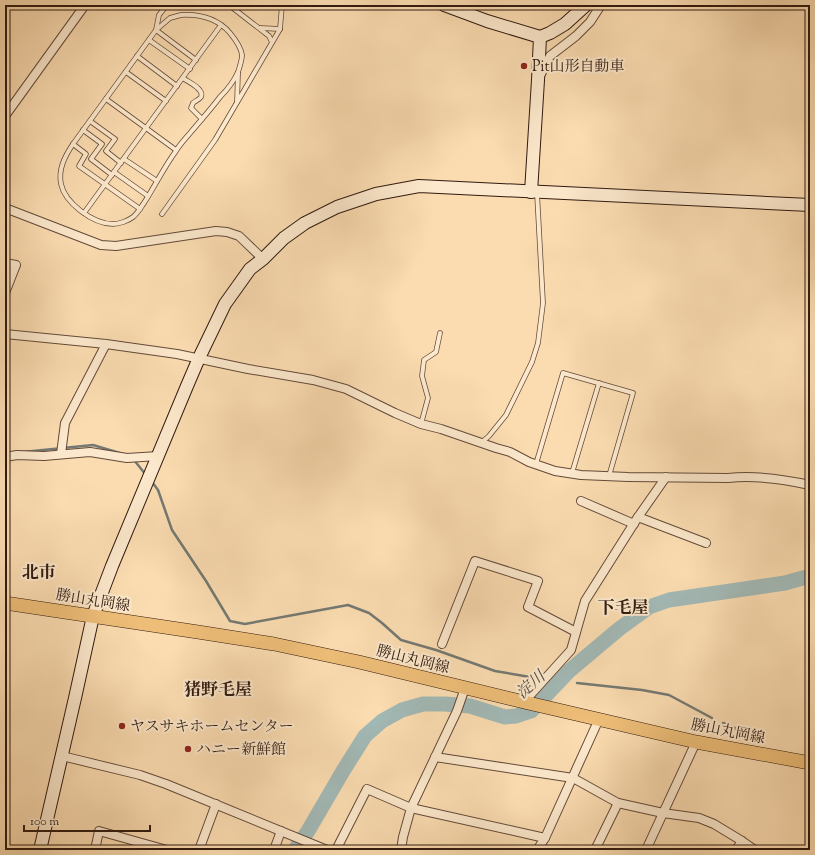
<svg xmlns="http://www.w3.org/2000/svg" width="815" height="855" viewBox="0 0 815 855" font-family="'Sorts Mill Goudy','Noto Serif JP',serif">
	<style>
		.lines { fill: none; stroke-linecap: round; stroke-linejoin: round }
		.stream { stroke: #747973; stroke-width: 2.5 }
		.river { stroke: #a2b9b6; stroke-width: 15 }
		.lane-casing { stroke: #634a38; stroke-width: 5.5 }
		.street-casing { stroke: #634a38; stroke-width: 10 }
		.secondary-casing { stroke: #301a0f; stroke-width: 14 }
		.primary-casing { stroke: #301a0f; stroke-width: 14 }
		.lane { stroke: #fce8cc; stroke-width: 4 }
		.street { stroke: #fce8cc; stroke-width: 8 }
		.secondary { stroke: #fce8cc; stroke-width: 12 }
		.primary { stroke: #eebe78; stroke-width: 13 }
		.poi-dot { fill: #8f2418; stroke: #fce8cc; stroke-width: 1.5 }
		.labels { text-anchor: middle; stroke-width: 4; stroke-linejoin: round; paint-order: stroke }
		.poi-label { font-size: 15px; fill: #301a0f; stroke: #fce8cc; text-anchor: start }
		.street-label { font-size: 15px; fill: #301a0f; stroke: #fce8cc }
		.water-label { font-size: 16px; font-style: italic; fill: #524a41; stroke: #fce8cc }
		.quarter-label { font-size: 17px; font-weight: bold; fill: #301a0f; stroke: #fce8cc }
	</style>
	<rect width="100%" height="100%" fill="#fbdcb1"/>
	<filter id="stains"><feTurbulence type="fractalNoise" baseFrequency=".005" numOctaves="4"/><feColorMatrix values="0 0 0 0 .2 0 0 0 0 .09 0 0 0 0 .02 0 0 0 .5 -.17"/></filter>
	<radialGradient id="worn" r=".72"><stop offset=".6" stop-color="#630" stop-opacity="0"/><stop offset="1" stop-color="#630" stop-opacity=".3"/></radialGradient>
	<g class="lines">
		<g class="stream">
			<path d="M 23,452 L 93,445 L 123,454"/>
			<path d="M 134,460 L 146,475"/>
			<path d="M 152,482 L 158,490 L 172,530 L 206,581 L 230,621 L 245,624 L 348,605 L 369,613 L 382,623 L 401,640 L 436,650 L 495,671 L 530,677"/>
			<path d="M 577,683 L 642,690 L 669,695 L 712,718"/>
			<path d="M 723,723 L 758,738"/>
		</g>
		<path class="river" d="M 295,850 L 298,845 L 308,831 L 343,771 L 365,736 L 382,721 L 402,710 L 423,704 L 445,704 L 470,706 L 505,717 L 516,716 L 531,711 L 569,671 L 619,629 L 649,607 L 669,600 L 785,583 L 810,576"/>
		<g class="lane-casing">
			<g id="lane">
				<path d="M 167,5 L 159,15 L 156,30 L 196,60"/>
				<path d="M 229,5 L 269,36 L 272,42"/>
				<path d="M 181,15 C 200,14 217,18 230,33 C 235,39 241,47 242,55 C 242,58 239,69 238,72 C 234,81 227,90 220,97 C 211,109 201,120 191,132 C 186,138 180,144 176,151 C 164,167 155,186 144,203 C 141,207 138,213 133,217 C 128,221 119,224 113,224 C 93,224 65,203 61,184 C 58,169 65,156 73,144 L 156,30 L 170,18 Z"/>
				<path d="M 260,28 L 280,29"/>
				<path d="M 149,40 L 190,69"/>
				<path d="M 137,56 L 177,86"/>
				<path d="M 126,72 L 166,101"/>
				<path d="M 183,78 C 188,82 205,89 201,97 C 199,100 195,101 193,103 L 191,108 L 202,119"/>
				<path d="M 106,99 L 176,150"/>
				<path d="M 237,102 L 238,73"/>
				<path d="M 90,121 L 115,139 L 106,151 L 121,163"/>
				<path d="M 83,130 L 102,144 L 91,159 L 112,175"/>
				<path d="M 73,144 L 86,154 L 79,166 L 140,209"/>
				<path d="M 124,159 L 157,181"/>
				<path d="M 114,172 L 148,196"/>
				<path d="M 84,213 L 221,25"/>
				<path d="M 162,214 L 215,140 L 249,82 L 280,29 L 282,5"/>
				<path d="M 421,424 L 428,398 L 422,376 L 424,360 L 436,352 L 440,333"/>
				<path d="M 481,443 L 489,436 L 506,415 L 532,362 L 538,343 L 543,303 L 537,193"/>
				<path d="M 536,464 L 563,373 L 633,393 L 609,476"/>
				<path d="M 572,473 L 599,383"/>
			</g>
		</g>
		<g class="street-casing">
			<g id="street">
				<path d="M 540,76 L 550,56 L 576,36 L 590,22 L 601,5"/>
				<path d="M 5,116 L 85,5"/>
				<path d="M 5,208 L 101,245 L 116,246 L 216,231 L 227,232 L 239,236 L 263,259"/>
				<path d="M 5,263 L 16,265 L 5,293"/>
				<path d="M 5,334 L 106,344 L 177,354 L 248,369 L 313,380 L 346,389 L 395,413 L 421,424 L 441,429 L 496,448 L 510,452 L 529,462 L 555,471 L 581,475 L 628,477 L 728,478 C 756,475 783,479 810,485"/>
				<path d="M 61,454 L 65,423 L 106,344"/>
				<path d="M 5,457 L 17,455 L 44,456 L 90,452 L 127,458 L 158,456"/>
				<path d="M 581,501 L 634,524"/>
				<path d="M 638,517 L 706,543"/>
				<path d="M 442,644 L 475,561 L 538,581 L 528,607 L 576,632"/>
				<path d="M 524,702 L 571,650 L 585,601 L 638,517 L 666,477"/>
				<path d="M 62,756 L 140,775 L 166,784 L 327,850"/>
				<path d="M 435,757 L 573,778 L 618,803 L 663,813 L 699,818 L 714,824 L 742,841 L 755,850"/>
				<path d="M 95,850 L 99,831 L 167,850"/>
				<path d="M 199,850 L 216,804"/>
				<path d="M 274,850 L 281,831"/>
				<path d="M 336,850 L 367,789 L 411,808 L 545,838"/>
				<path d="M 401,850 L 403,837 L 411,808 L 457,711 L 465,688"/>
				<path d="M 537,850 L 545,838 L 599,719"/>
				<path d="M 595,850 L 618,803"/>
				<path d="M 646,850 L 696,742"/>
				<path d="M 736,850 L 742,841"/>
			</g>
		</g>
		<g class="secondary-casing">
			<g id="secondary">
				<path d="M 444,5 L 487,21 L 540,37 L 550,33 L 565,24 L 586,5"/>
				<path d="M 531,192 L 538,80 L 540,37"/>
				<path d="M 40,850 L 75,698 L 93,616 L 112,566 L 187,386 L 199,358 L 225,304 L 250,269 L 263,259 L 284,238 L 305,223 L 337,207 L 376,194 L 419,186 L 810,205"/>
			</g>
		</g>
		<g class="primary-casing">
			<path id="primary" d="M 5,603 L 198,632 L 274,644 L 359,662 L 524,702 L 696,742 L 810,763"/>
		</g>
		<use href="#lane" class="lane"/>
		<use href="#street" class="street"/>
		<use href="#secondary" class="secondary"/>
		<use href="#primary" class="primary"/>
	</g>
	<g class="poi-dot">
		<circle cx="524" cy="66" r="4"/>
		<circle cx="122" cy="726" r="4"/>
		<circle cx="188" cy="749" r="4"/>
	</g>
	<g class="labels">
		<g class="poi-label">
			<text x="532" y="71">Pit山形自動車</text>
			<text x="130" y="731">ヤスサキホームセンター</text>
			<text x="196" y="754">ハニー新鮮館</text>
		</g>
		<g class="street-label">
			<text transform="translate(93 600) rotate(9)" y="5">勝山丸岡線</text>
			<text transform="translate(413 659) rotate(14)" y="5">勝山丸岡線</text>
			<text transform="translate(728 731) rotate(11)" y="5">勝山丸岡線</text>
		</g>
		<g class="water-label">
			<text transform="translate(530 684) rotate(-42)" y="6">淀川</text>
		</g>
		<g class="quarter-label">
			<text x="39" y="578">北市</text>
			<text x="623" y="613">下毛屋</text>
			<text x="218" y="695">猪野毛屋</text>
		</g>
	</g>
	<rect width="815" height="855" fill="none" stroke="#fbdcb1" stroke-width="20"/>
	<rect x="6" y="6" width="803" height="843" fill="none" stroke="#301a0f" stroke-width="2"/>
	<rect x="10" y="10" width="795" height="835" fill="none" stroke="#301a0f"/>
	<path d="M24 825v6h126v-6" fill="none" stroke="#301a0f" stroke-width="2"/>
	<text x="30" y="825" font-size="12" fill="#301a0f" stroke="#fce8cc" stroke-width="3" paint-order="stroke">100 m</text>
	<rect width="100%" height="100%" filter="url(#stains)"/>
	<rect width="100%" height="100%" fill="url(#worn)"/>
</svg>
